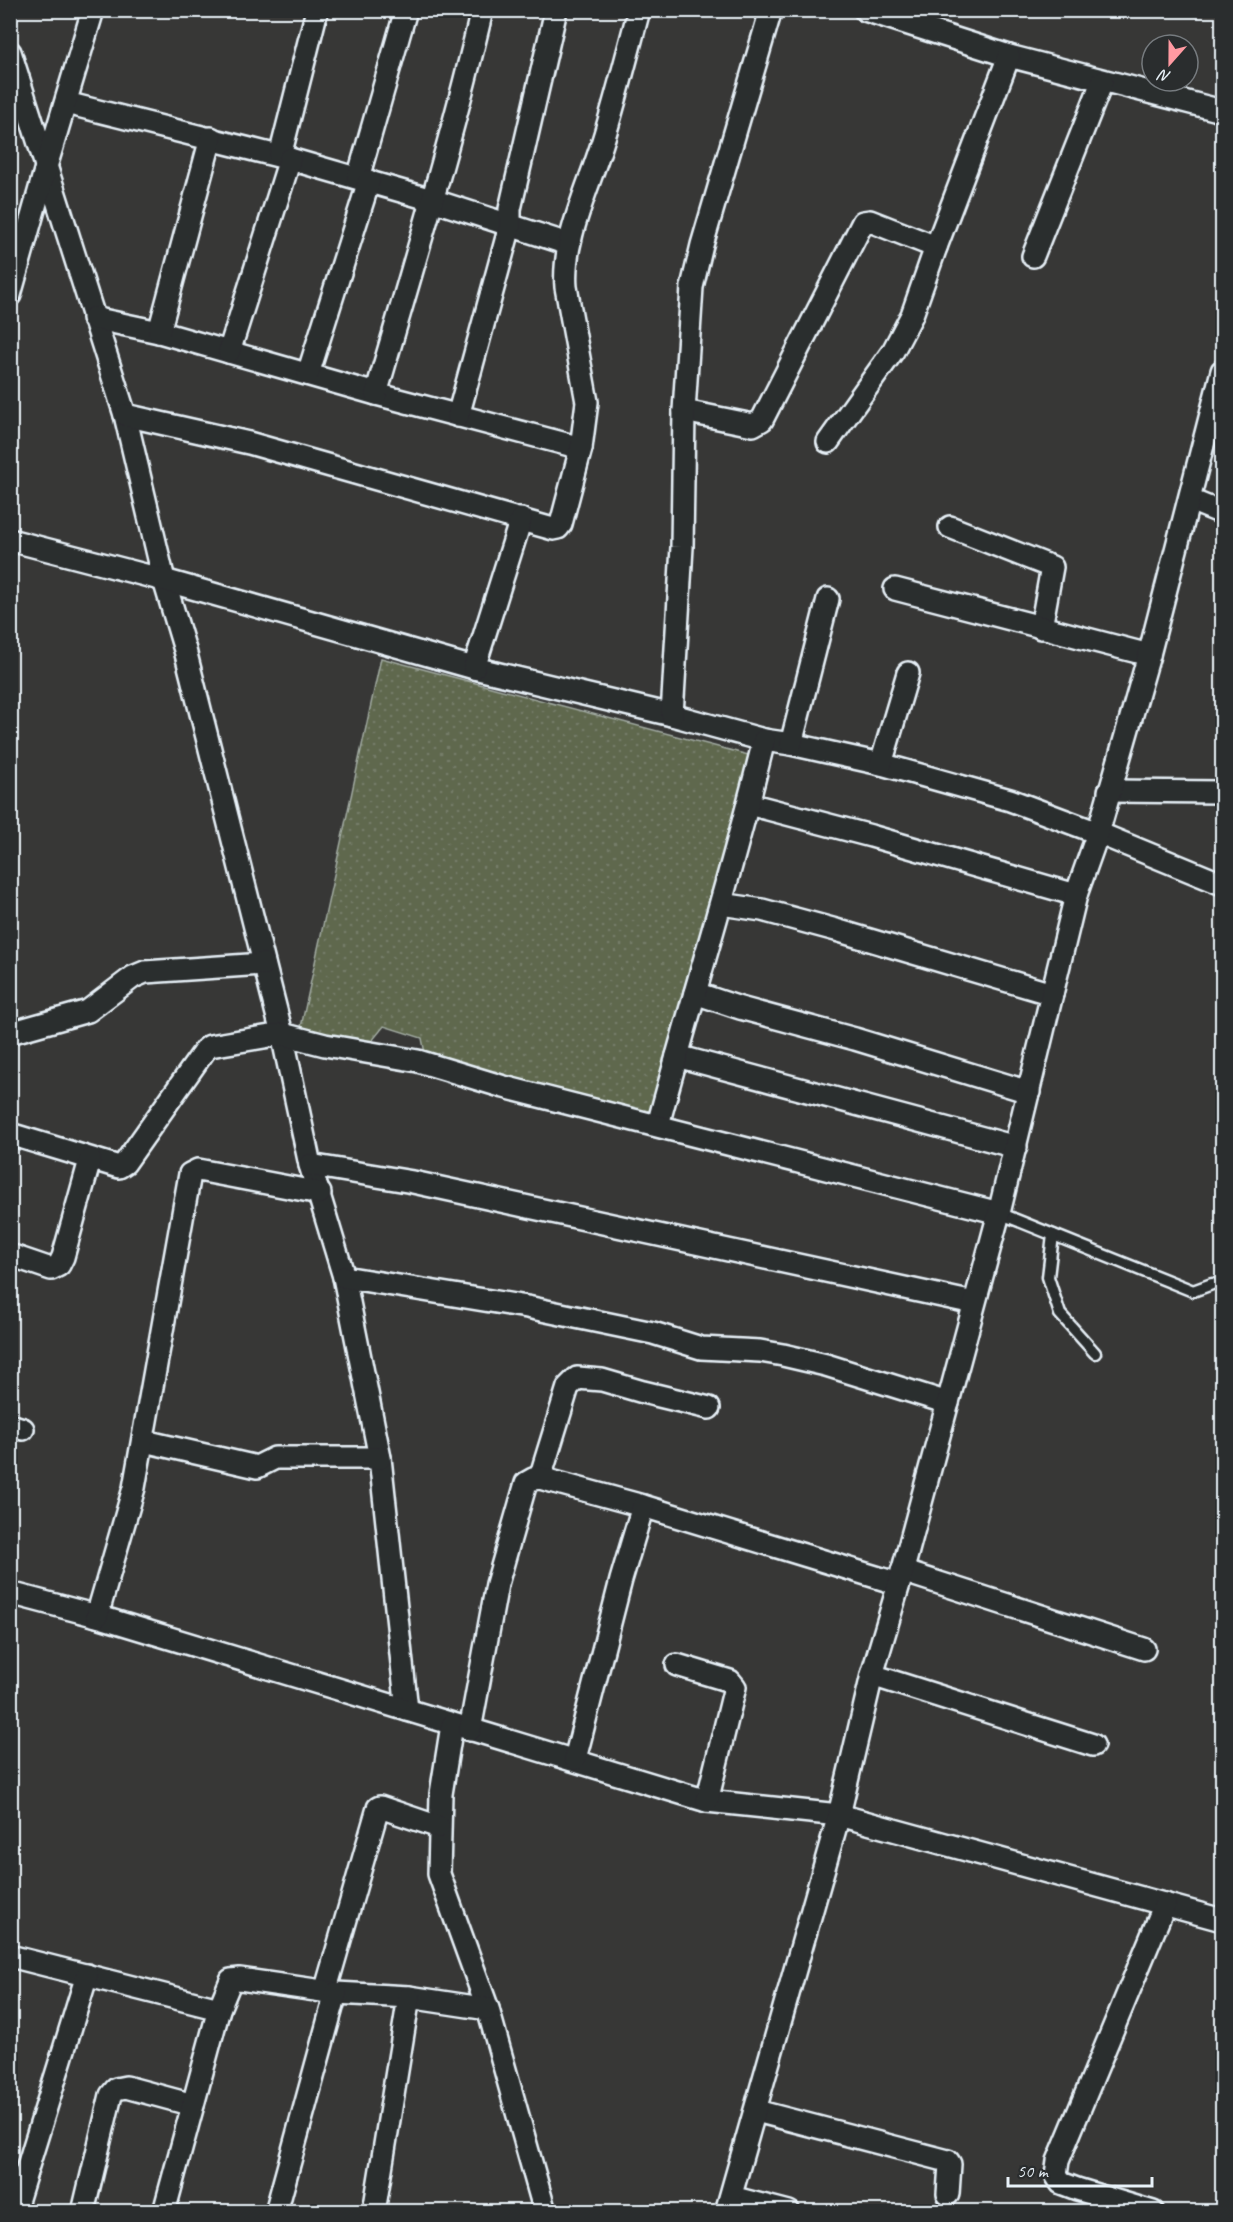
<svg xmlns="http://www.w3.org/2000/svg" width="1233" height="2222" viewBox="0 0 1233 2222" font-family="Caveat,sans-serif">
	<style>
		.grass { fill: url(#grass-dots); stroke: #a3aca3; stroke-width: 1.5 }
		.lines { fill: none; stroke-linecap: round; stroke-linejoin: round }
		.service-casing { stroke: #e8f1f8; stroke-width: 15 }
		.minor-casing { stroke: #e8f1f8; stroke-width: 26 }
		.service { stroke: #2a2d2e; stroke-width: 10 }
		.minor { stroke: #2a2d2e; stroke-width: 21 }
	</style>
	<defs>
		<pattern id="grass-dots" width="8" height="8" patternUnits="userSpaceOnUse" patternTransform="scale(1.5)"><rect width="8" height="8" fill="#5e674e"/><path d="M2 2h.1M6 6h.1" fill="none" stroke="#757d68" stroke-width="1.8" stroke-linecap="round"/></pattern>
	</defs>
	<rect width="100%" height="100%" fill="#373736"/>
	<filter id="ink" filterUnits="userSpaceOnUse"><feTurbulence type="fractalNoise" baseFrequency=".0167" numOctaves="2"/><feDisplacementMap in="SourceGraphic" scale="12" xChannelSelector="R" yChannelSelector="G"/><feConvolveMatrix kernelMatrix="1 2 1 2 8 2 1 2 1" color-interpolation-filters="sRGB"/></filter>
	<g filter="url(#ink)">
		<path class="grass" d="M 381,658 L 756,757 L 653,1119 L 426,1059 L 422,1038 L 384,1026 L 367,1047 L 301,1027 Z"/>
		<g class="lines">
			<g class="service-casing">
				<g id="service">
					<path d="M 999,1213 L 1193,1291 L 1212,1284"/>
					<path d="M 1053,1235 L 1048,1277 L 1060,1314 L 1095,1353"/>
				</g>
			</g>
			<g class="minor-casing">
				<g id="minor">
					<path d="M 865,10 L 1009,56 L 1222,111"/>
					<path d="M 10,52 L 125,415 L 164,580 L 185,650 L 282,1034 L 310,1165 L 344,1277 L 380,1458 L 407,1710"/>
					<path d="M 66,103 L 290,159 L 432,200 L 568,244"/>
					<path d="M 280,156 L 317,10"/>
					<path d="M 358,178 L 406,10"/>
					<path d="M 1033,256 L 1102,82"/>
					<path d="M 10,295 L 46,167 L 93,10"/>
					<path d="M 93,318 L 159,332 L 376,394 L 581,448"/>
					<path d="M 159,332 L 211,138"/>
					<path d="M 229,352 L 290,159"/>
					<path d="M 308,374 L 369,181"/>
					<path d="M 376,394 C 413,266 452,139 482,10"/>
					<path d="M 684,411 L 753,425 L 762,420 L 863,222 L 870,221 L 936,247"/>
					<path d="M 125,415 L 249,443 L 553,529 L 558,528 L 561,524 L 581,448 L 587,402 L 566,287 C 562,241 588,189 602,144 C 616,100 627,55 639,10"/>
					<path d="M 458,416 L 510,226 L 510,209 L 556,10"/>
					<path d="M 828,442 L 893,351 L 912,315 L 936,247 L 1009,56"/>
					<path d="M 1190,500 L 1222,513"/>
					<path d="M 950,527 L 1052,567 L 1041,628"/>
					<path d="M 10,540 L 164,580 L 474,668 L 672,715 L 764,740 L 791,744 L 881,764 L 1010,800 L 1098,833 L 1222,884"/>
					<path d="M 895,589 L 1149,655"/>
					<path d="M 474,668 L 521,519"/>
					<path d="M 672,715 L 682,547 L 684,411 L 692,287 L 702,245 L 771,10"/>
					<path d="M 791,744 L 828,599"/>
					<path d="M 881,764 L 908,673"/>
					<path d="M 1109,791 L 1222,792"/>
					<path d="M 749,804 L 871,836 L 1076,895"/>
					<path d="M 721,904 L 762,910 L 836,930 L 1052,994"/>
					<path d="M 695,993 L 740,1008 L 855,1039 L 1029,1092"/>
					<path d="M 10,1033 L 88,1011 L 133,977 L 145,972 L 264,964"/>
					<path d="M 677,1056 L 1016,1147"/>
					<path d="M 658,1125 C 692,997 733,870 764,740"/>
					<path d="M 10,1134 L 119,1167 L 125,1163 L 205,1050 L 210,1046 L 282,1034 L 325,1045 L 418,1061 L 504,1087 L 999,1213"/>
					<path d="M 310,1165 L 413,1182 L 974,1303"/>
					<path d="M 10,1255 L 51,1269 L 59,1265 L 63,1257 L 90,1160"/>
					<path d="M 344,1277 L 527,1307 L 653,1333 L 701,1348 L 760,1351 L 783,1355 L 826,1365 L 948,1403"/>
					<path d="M 10,1425 L 23,1429"/>
					<path d="M 144,1441 L 257,1467 L 275,1458 L 380,1458"/>
					<path d="M 540,1478 L 568,1387 L 577,1378 L 602,1380 L 643,1392 L 709,1408"/>
					<path d="M 902,1571 L 1144,1649"/>
					<path d="M 10,1593 L 97,1616 L 707,1801 L 839,1815 L 1222,1920"/>
					<path d="M 97,1616 L 134,1488 L 190,1174 L 198,1170 L 320,1193"/>
					<path d="M 677,1665 L 730,1681 L 735,1687 L 707,1801"/>
					<path d="M 872,1675 L 1093,1745"/>
					<path d="M 452,1725 L 441,1794 L 439,1874 L 488,2009 L 545,2212"/>
					<path d="M 470,1730 L 497,1584 L 526,1483 L 533,1479 L 540,1478 L 643,1506 L 899,1584"/>
					<path d="M 575,1759 L 621,1580 L 643,1506"/>
					<path d="M 10,1956 L 219,2009"/>
					<path d="M 325,1992 L 378,1808 L 380,1807 L 439,1827"/>
					<path d="M 756,2111 L 948,2161 L 950,2164 L 948,2194"/>
					<path d="M 731,2197 L 789,2212"/>
					<path d="M 15,2208 L 87,1975"/>
					<path d="M 83,2212 L 111,2095 L 116,2089 L 126,2087 L 193,2105"/>
					<path d="M 164,2212 L 219,2009 L 231,1980 L 240,1979 L 336,1993 L 409,1997 L 488,2009"/>
					<path d="M 276,2212 L 336,1993"/>
					<path d="M 374,2212 L 409,1997"/>
					<path d="M 726,2212 L 839,1815 L 872,1675 L 899,1584 L 999,1213 L 1076,895 L 1098,833 L 1149,655 L 1222,371"/>
					<path d="M 1153,2212 L 1077,2189 L 1061,2183 L 1056,2175 L 1058,2161 L 1165,1904"/>
				</g>
			</g>
			<use href="#service" class="service"/>
			<use href="#minor" class="minor"/>
		</g>
	</g>
	<rect width="1233" height="2222" fill="none" stroke="#2a2d2e" stroke-width="36"/>
	<rect x="18" y="18" width="1197" height="2186" fill="none" stroke="#e8f1f8" stroke-width="2" filter="url(#ink)"/>
	<g transform="translate(1170 63) rotate(201)"><circle r="28" fill="#2a2d2e" stroke="#767b7f" stroke-width="1.5"/>
	<path d="M0-4.5L10 22L0 15L-10 22Z" fill="#ff9aa2"/>
	<text y="-9" font-size="16" font-weight="bold" text-anchor="middle" fill="#e8f1f8">N</text>
	</g>
	<path d="M1008 2177v9h144v-9" fill="none" stroke="#e8f1f8" stroke-width="3"/>
	<text x="1017" y="2177" font-size="18" fill="#e8f1f8" stroke="#2a2d2e" stroke-width="4.5" paint-order="stroke">50 m</text>
</svg>
